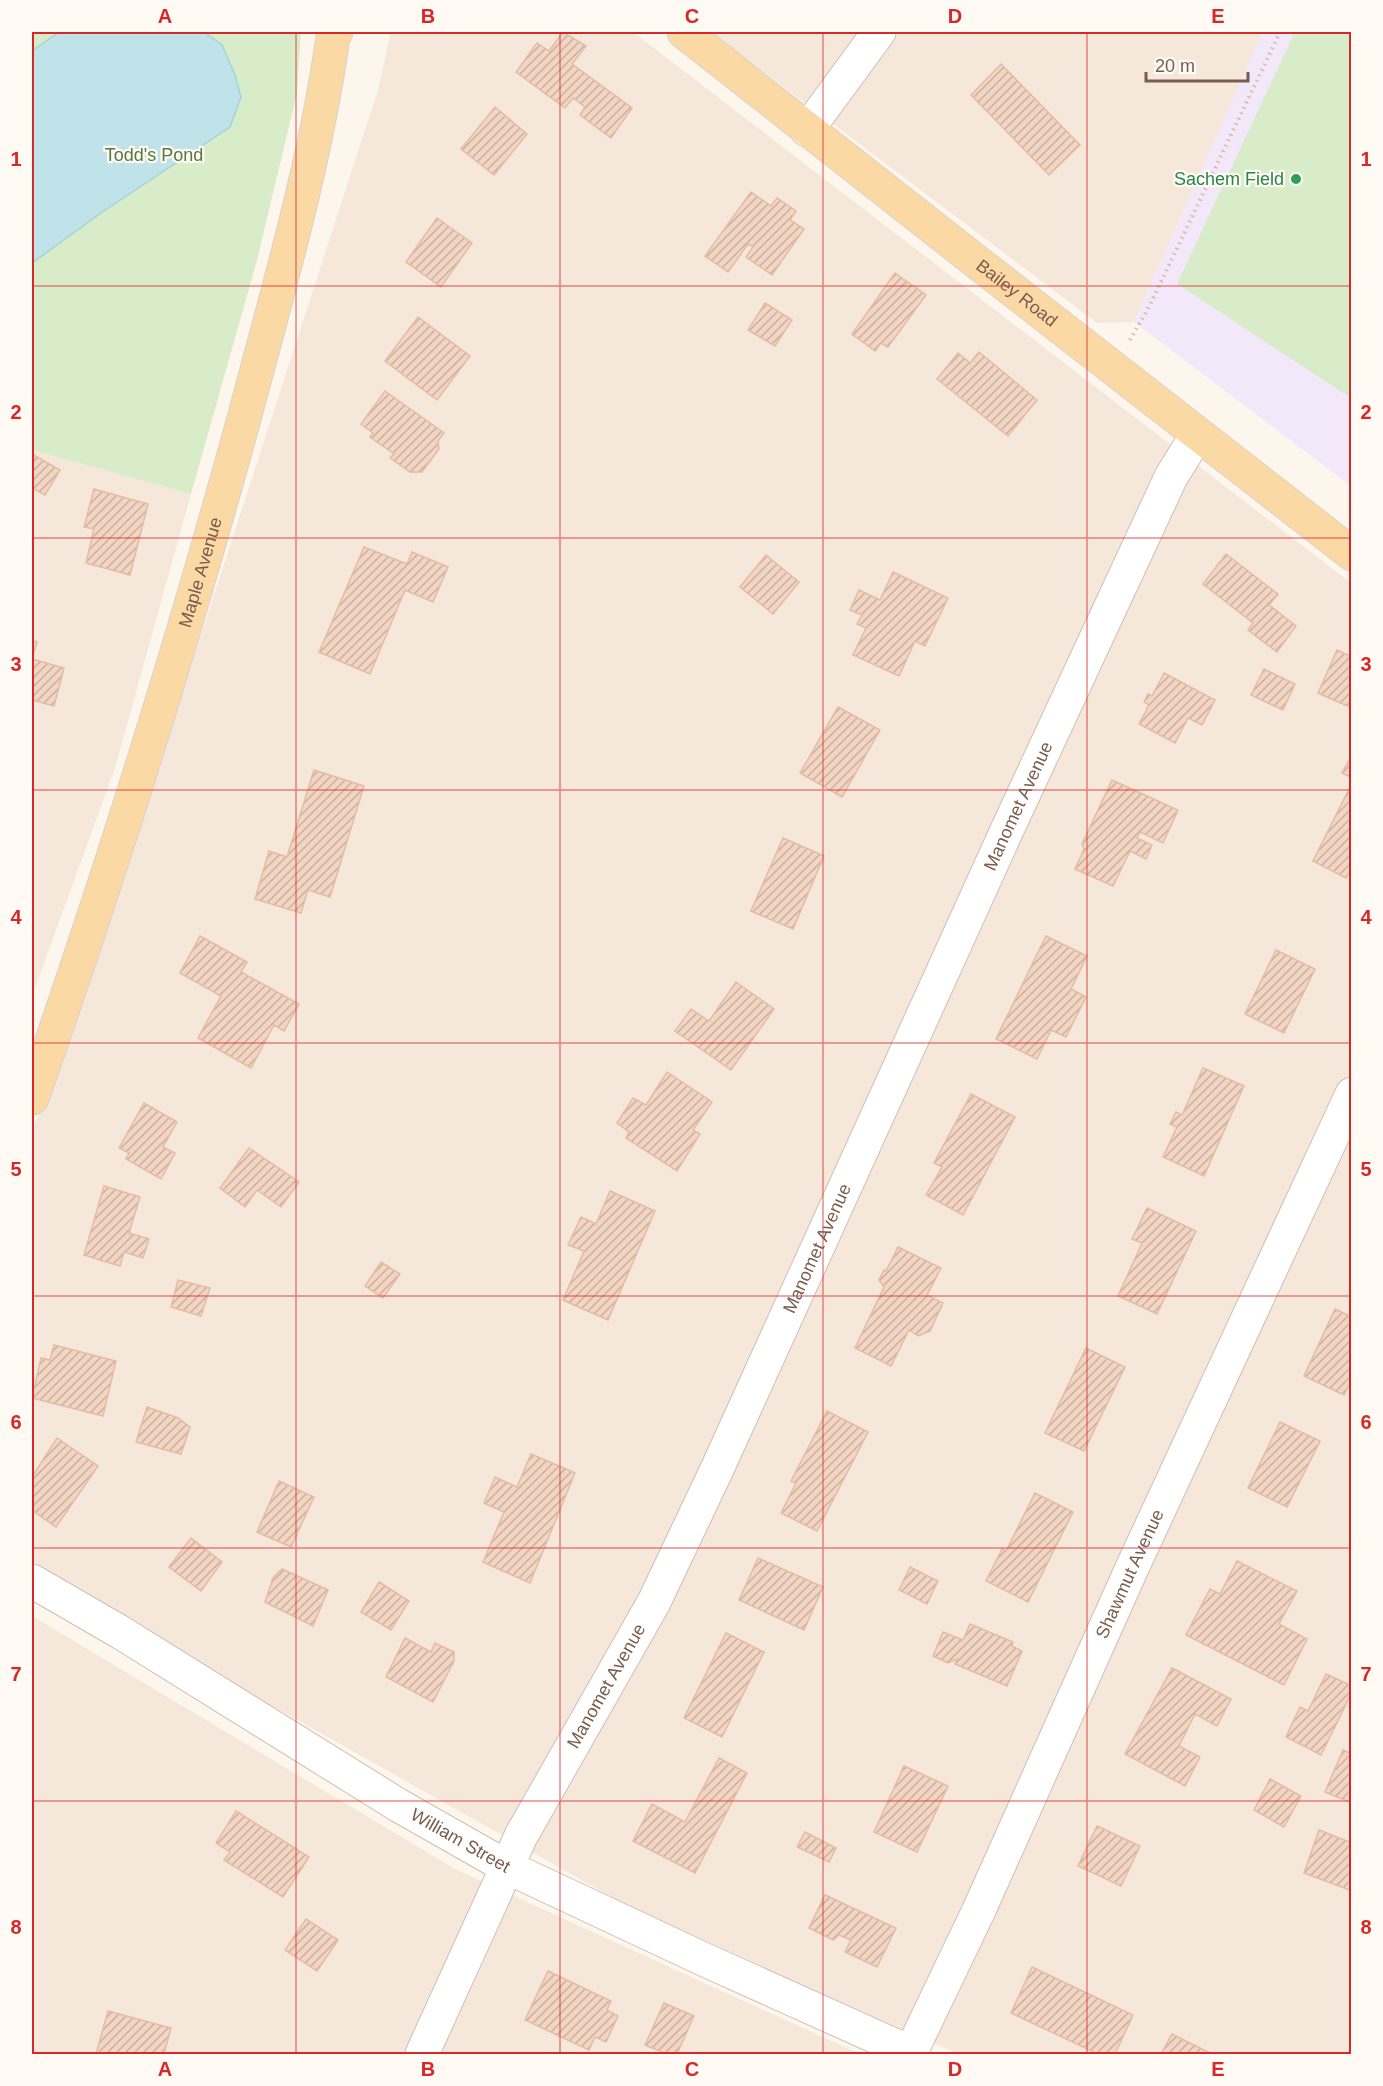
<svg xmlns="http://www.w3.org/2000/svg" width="1383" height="2086" viewBox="0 0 1383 2086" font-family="Arial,sans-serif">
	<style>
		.residential { fill: #f5e8da }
		.education { fill: #f3e8fa }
		.park { fill: #d8ecc9 }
		.water { fill: #bfe3e8; stroke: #a5d3da; stroke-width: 1.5 }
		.building { fill: url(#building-hatch); stroke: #e6bba3; stroke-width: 1.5 }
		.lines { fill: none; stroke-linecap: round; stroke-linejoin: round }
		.minor-casing { stroke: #d1beb0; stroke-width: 35 }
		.major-casing { stroke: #dad1cd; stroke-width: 35 }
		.path { stroke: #d9b8a5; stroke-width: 4; stroke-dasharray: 1.5 4.5; stroke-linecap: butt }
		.minor { stroke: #fff; stroke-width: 33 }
		.major { stroke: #fbd9a5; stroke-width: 33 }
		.grid { fill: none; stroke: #d62828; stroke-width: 1.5; stroke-opacity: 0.55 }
		.leisure-dot { fill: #2e9e5b; stroke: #fffaf3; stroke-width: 2 }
		.labels { text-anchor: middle; stroke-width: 4.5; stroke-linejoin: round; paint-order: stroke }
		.park-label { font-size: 18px; fill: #537a41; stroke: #fffaf3 }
		.leisure-label { font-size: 18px; fill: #27864d; stroke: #fffaf3; text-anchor: end }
		.street-label { font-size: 18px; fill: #7a5c4d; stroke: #fffaf3 }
		.neatline { fill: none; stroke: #d62828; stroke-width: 2 }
		.grid-label { font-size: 20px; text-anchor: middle; font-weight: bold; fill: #d62828 }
	</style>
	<defs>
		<pattern id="building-hatch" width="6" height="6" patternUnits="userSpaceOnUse" patternTransform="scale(1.5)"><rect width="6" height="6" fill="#f3d5c3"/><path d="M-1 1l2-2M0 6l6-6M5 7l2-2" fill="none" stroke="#cab0a1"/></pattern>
	</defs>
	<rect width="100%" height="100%" fill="#fdf6ec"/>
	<g class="residential">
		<path d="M 391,32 L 633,32 L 1351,583 L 1351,2054 L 958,2054 L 624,1904 L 193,1661 L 32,1561 L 32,1132 L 97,953 L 242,509 L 378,90 Z"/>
		<path d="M 711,32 L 1263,32 L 1134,322 L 1097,323 Z"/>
		<path d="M 32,450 L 191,494 L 115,768 L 32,996 Z"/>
		<path d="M 32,1616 L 455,1869 L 860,2054 L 32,2054 Z"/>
	</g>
	<path class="education" d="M 1263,32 L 1351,32 L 1351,486 L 1134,322 Z"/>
	<g class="park">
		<path d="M 32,32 L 301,32 L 297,93 L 257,260 L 191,494 L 32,450 Z"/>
		<path d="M 1295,32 L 1351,32 L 1351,398 L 1177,284 Z"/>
	</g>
	<path class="water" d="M 59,32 L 204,32 L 222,45 L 235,75 L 241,97 L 230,127 L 101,213 L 32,263 L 32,51 Z"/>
	<g class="building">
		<path d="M 563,32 L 586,46 L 572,64 L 632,108 L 611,138 L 580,115 L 585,107 L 573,98 L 565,108 L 516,72 L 537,43 L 549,51 Z"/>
		<path d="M 1001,64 L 1080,145 L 1049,175 L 971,95 Z"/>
		<path d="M 495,107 L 527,134 L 494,175 L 461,149 Z"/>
		<path d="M 751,192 L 771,206 L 777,198 L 796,211 L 790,220 L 804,229 L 772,275 L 746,257 L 753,247 L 748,244 L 728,272 L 705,256 Z"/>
		<path d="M 437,218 L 472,243 L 441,287 L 406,262 Z"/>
		<path d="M 895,273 L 926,295 L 888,347 L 881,343 L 875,351 L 852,334 Z"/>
		<path d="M 765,303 L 792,320 L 775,346 L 748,330 Z"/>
		<path d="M 418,317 L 470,356 L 437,400 L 385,361 Z"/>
		<path d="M 979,352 L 1037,400 L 1008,436 L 937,379 L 958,353 L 970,363 Z"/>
		<path d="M 385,391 L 444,433 L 438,441 L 439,449 L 422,472 L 410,472 L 390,458 L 394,454 L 370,437 L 373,433 L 361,424 Z"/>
		<path d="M 32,454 L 60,470 L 45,495 L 32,488 Z"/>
		<path d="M 94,489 L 148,504 L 130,575 L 86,563 L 94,529 L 84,527 Z"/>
		<path d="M 364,547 L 407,564 L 412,552 L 448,567 L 433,602 L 405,590 L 370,674 L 319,652 Z"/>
		<path d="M 1226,554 L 1278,594 L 1269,605 L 1296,626 L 1277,652 L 1248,630 L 1253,623 L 1203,584 Z"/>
		<path d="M 766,555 L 799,582 L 773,614 L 740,587 Z"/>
		<path d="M 893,572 L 948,598 L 925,646 L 915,641 L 899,676 L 853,655 L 866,628 L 857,624 L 862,615 L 850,610 L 859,590 L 880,600 Z"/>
		<path d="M 32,640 L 37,642 L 32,659 L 64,668 L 54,706 L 32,700 Z"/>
		<path d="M 1337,650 L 1352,657 L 1352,708 L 1318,693 Z"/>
		<path d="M 1264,669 L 1295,684 L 1283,710 L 1251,695 Z"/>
		<path d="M 1164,673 L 1215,700 L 1202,725 L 1188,718 L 1175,743 L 1139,724 L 1149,705 L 1144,702 L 1148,694 L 1152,696 Z"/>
		<path d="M 838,707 L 880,730 L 842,797 L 800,773 Z"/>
		<path d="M 1352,755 L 1352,778 L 1342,773 Z"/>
		<path d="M 314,770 L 364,786 L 330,897 L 308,890 L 301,913 L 255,899 L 269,851 L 287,857 Z"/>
		<path d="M 1112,780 L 1178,810 L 1163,843 L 1140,832 L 1137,838 L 1152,845 L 1146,859 L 1130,851 L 1113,886 L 1075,869 L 1084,849 L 1082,844 Z"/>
		<path d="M 1352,783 L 1352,868 L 1346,878 L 1313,861 Z"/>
		<path d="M 783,838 L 824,856 L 793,929 L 751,911 Z"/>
		<path d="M 200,936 L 247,962 L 241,972 L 299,1004 L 284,1031 L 274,1025 L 251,1068 L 198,1038 L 221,996 L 180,973 Z"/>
		<path d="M 1046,936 L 1087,956 L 1071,989 L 1086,997 L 1066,1037 L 1051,1030 L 1037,1059 L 996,1039 Z"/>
		<path d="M 1276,950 L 1315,969 L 1284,1033 L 1245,1014 Z"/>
		<path d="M 736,982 L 774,1009 L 731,1070 L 675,1031 L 691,1009 L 709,1021 Z"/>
		<path d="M 1203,1068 L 1244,1086 L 1204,1176 L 1163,1157 L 1177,1127 L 1170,1124 L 1176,1112 L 1182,1115 Z"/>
		<path d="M 667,1072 L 712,1102 L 693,1130 L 700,1134 L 677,1171 L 626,1138 L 629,1132 L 617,1123 L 633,1098 L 646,1105 Z"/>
		<path d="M 971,1094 L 1015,1117 L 963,1215 L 926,1195 L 942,1167 L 934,1163 Z"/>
		<path d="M 144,1103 L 177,1122 L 163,1147 L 175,1153 L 161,1179 L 126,1159 L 129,1153 L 119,1148 Z"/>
		<path d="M 249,1148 L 299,1182 L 281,1207 L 257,1190 L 245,1207 L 220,1188 Z"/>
		<path d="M 104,1186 L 140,1197 L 129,1233 L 149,1239 L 143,1258 L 124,1252 L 120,1266 L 84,1255 Z"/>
		<path d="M 610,1191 L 655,1211 L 608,1320 L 563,1300 L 584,1251 L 568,1245 L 581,1217 L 596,1224 Z"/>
		<path d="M 1147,1208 L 1196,1231 L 1157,1314 L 1118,1296 L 1142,1243 L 1132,1239 Z"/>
		<path d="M 898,1247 L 941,1268 L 927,1295 L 943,1303 L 930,1331 L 918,1336 L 909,1330 L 891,1366 L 855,1348 L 884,1287 L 879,1280 L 884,1270 L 886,1271 Z"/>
		<path d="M 381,1262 L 400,1274 L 383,1298 L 365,1286 Z"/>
		<path d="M 178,1280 L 210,1288 L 201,1316 L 171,1307 Z"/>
		<path d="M 1335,1309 L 1352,1317 L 1352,1379 L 1344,1395 L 1304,1376 Z"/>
		<path d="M 54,1345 L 116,1361 L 103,1416 L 32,1398 L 41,1358 L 50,1360 Z"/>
		<path d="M 1086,1348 L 1125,1367 L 1084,1451 L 1045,1433 Z"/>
		<path d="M 147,1407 L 178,1418 L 190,1427 L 181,1454 L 136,1442 Z"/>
		<path d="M 827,1411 L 868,1432 L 817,1531 L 781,1513 L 796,1483 L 791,1481 Z"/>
		<path d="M 1280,1422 L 1320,1441 L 1287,1507 L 1248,1488 Z"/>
		<path d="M 57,1438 L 98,1466 L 56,1527 L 32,1510 L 32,1477 Z"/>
		<path d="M 531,1454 L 575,1473 L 530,1583 L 483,1562 L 504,1512 L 484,1503 L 495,1477 L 517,1487 Z"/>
		<path d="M 279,1481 L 314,1497 L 291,1547 L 257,1532 Z"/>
		<path d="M 1035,1493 L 1073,1512 L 1028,1602 L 986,1581 L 1002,1549 L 1006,1551 Z"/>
		<path d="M 191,1538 L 222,1562 L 201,1591 L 169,1567 Z"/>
		<path d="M 758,1558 L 823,1587 L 804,1630 L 739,1600 Z"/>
		<path d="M 1237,1561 L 1297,1591 L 1279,1624 L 1307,1639 L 1284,1685 L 1186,1635 L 1210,1589 L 1220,1594 Z"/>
		<path d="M 910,1567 L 938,1581 L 927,1604 L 899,1590 Z"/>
		<path d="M 282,1569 L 328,1590 L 313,1626 L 265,1602 L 273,1578 Z"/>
		<path d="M 379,1582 L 409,1601 L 391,1630 L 361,1612 Z"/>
		<path d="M 970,1624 L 1013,1642 L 1012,1646 L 1022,1651 L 1007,1686 L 955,1664 L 957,1659 L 948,1663 L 933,1656 L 943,1632 L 963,1640 Z"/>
		<path d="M 726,1633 L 764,1652 L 722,1737 L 684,1718 Z"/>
		<path d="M 405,1638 L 431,1652 L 435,1643 L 454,1652 L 454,1661 L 433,1702 L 386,1677 Z"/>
		<path d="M 1172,1668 L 1231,1699 L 1217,1726 L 1195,1714 L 1179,1746 L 1200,1757 L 1185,1786 L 1125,1754 Z"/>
		<path d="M 1326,1674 L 1352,1686 L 1352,1692 L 1321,1755 L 1286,1737 L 1300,1707 L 1308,1711 Z"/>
		<path d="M 1343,1750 L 1352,1754 L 1352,1803 L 1325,1792 Z"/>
		<path d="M 719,1758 L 747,1773 L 695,1873 L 633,1841 L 652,1804 L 685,1822 Z"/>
		<path d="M 904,1766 L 948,1786 L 917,1852 L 874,1832 Z"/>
		<path d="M 1270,1779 L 1301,1796 L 1284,1827 L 1254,1810 Z"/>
		<path d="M 236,1811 L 309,1857 L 283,1897 L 224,1860 L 230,1852 L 216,1843 Z"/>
		<path d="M 1097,1826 L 1140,1846 L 1121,1886 L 1078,1866 Z"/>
		<path d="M 1319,1830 L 1352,1843 L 1352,1891 L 1304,1873 Z"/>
		<path d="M 805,1832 L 836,1848 L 829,1862 L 797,1847 Z"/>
		<path d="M 825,1895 L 896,1928 L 877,1967 L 845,1952 L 851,1940 L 839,1935 L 833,1940 L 809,1928 Z"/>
		<path d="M 306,1919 L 338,1940 L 317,1971 L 285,1950 Z"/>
		<path d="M 1032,1967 L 1133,2015 L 1115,2054 L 1098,2054 L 1011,2013 Z"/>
		<path d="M 548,1971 L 611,2001 L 607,2010 L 618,2016 L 606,2042 L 595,2037 L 589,2050 L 525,2020 Z"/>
		<path d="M 664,2003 L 694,2016 L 677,2054 L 667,2054 L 645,2045 Z"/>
		<path d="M 108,2011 L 171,2028 L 164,2054 L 96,2054 Z"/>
		<path d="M 1172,2034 L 1212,2054 L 1161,2054 Z"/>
	</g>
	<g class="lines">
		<g class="minor-casing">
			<g id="minor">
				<path d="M 807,130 L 879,32"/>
				<path id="s1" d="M 32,1581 L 120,1632 L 398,1805 L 507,1867 L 703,1959 L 914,2054"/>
				<path id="s2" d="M 422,2054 L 521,1836 L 654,1602 L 718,1467 L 1007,830 L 1171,477 L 1197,435"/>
				<path id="s3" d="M 910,2054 L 979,1910 L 1132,1568 L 1352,1094"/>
			</g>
		</g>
		<g class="major-casing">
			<g id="major">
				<path id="s4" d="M 684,32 L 973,259 L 1352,554"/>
				<path id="s5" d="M 32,1098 C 111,873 182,645 245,415 C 278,290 315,165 333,37 L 336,32"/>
			</g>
		</g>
		<path class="path" d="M 1130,340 L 1149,307 L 1280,32"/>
		<use href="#minor" class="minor"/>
		<use href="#major" class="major"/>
	</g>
	<path class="grid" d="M 296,32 L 296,2054M 560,32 L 560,2054M 823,32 L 823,2054M 1087,32 L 1087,2054M 32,286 L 1352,286M 32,538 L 1352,538M 32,790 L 1352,790M 32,1043 L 1352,1043M 32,1296 L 1352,1296M 32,1548 L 1352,1548M 32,1801 L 1352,1801"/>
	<circle class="leisure-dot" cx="1296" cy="179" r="6"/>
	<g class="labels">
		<g class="park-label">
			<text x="154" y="161">Todd's Pond</text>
		</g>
		<g class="leisure-label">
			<text x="1284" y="185">Sachem Field</text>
		</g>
		<g class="street-label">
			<text dy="6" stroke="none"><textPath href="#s4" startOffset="423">Bailey Road</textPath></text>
			<text dy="6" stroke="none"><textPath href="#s5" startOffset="552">Maple Avenue</textPath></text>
			<text dy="6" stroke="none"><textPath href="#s2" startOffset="1384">Manomet Avenue</textPath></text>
			<text dy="6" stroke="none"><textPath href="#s2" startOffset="898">Manomet Avenue</textPath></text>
			<text dy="6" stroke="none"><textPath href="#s3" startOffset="528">Shawmut Avenue</textPath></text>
			<text dy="6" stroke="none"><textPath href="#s2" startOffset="412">Manomet Avenue</textPath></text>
			<text dy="6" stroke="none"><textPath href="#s1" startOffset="501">William Street</textPath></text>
		</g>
	</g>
	<rect width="1383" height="2086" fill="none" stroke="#fffaf3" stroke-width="66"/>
	<path d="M1146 72v9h102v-9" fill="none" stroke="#7a5c4d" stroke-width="3"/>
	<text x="1155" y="72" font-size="18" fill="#7a5c4d" stroke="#fffaf3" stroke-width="4.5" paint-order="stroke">20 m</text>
	<rect x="33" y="33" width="1317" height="2020" class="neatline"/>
	<g class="grid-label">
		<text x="165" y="23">A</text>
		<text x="428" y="23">B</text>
		<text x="692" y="23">C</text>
		<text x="955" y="23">D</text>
		<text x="1218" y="23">E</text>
		<text x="16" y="166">1</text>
		<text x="1366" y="166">1</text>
		<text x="16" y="419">2</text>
		<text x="1366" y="419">2</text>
		<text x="16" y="671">3</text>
		<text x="1366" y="671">3</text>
		<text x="16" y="924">4</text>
		<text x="1366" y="924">4</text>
		<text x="16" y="1176">5</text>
		<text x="1366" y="1176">5</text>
		<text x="16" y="1429">6</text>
		<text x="1366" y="1429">6</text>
		<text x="16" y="1681">7</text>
		<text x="1366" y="1681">7</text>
		<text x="16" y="1934">8</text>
		<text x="1366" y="1934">8</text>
		<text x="165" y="2076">A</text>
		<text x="428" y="2076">B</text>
		<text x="692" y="2076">C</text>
		<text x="955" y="2076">D</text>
		<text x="1218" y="2076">E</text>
	</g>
</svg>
